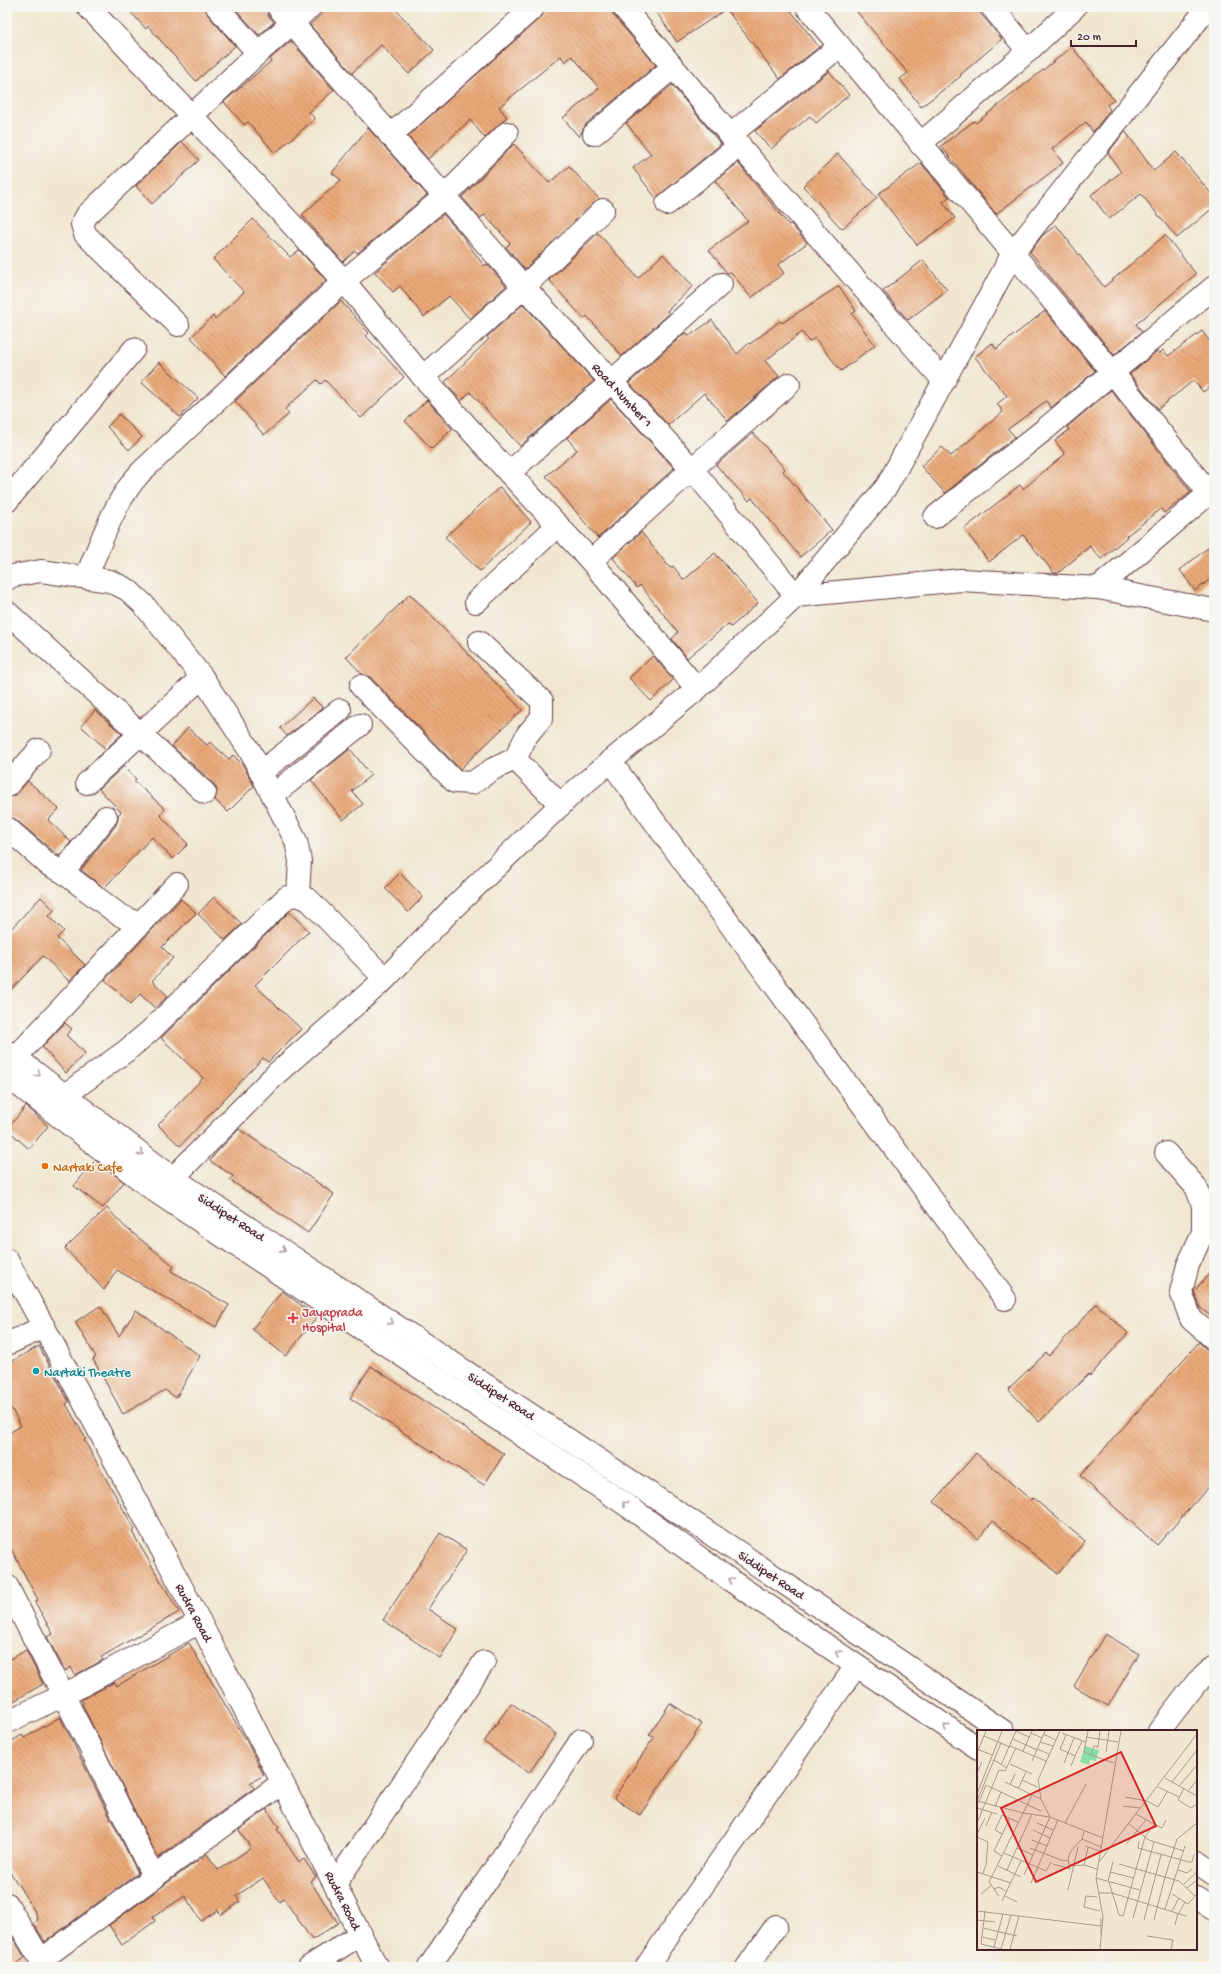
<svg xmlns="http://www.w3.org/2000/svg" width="1221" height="1974" viewBox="0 0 1221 1974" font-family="'Gochi Hand',sans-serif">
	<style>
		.building { fill: url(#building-back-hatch) }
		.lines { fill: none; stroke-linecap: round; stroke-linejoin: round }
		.minor-casing { stroke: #633d44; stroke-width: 24 }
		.major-casing { stroke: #633d44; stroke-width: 24 }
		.minor { stroke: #fff; stroke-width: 22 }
		.major { stroke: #fff; stroke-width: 22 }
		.oneway { stroke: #ae9aa0 }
		.food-dot { fill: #e8710a; stroke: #f6f6f2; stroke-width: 1.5 }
		.health-dot { fill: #e0444e; stroke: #f6f6f2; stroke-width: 1.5 }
		.culture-dot { fill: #0f9aa8; stroke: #f6f6f2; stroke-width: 1.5 }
		.labels { text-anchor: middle; stroke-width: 3; stroke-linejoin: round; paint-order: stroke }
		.street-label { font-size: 13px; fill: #4a1f2b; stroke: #f6f6f2 }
		.food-label { font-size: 13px; fill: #c56008; stroke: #f6f6f2; text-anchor: start }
		.health-label { font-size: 13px; fill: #be3a42; stroke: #f6f6f2; text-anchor: start }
		.culture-label { font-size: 13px; fill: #0d838f; stroke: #f6f6f2; text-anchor: start }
		.inset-road { fill: none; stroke: #ae978e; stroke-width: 1 }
		.view { fill: #d62828; fill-opacity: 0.15; stroke: #d62828; stroke-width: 2 }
		.inset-edge { fill: none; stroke: #4a1f2b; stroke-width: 2 }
	</style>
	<defs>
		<pattern id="building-back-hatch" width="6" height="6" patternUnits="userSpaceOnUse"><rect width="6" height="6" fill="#eaa978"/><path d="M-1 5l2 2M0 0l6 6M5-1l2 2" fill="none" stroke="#c08963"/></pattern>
	</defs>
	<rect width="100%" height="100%" fill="#f6f6f2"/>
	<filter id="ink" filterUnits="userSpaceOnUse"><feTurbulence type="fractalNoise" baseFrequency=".025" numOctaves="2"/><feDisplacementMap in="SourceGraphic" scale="8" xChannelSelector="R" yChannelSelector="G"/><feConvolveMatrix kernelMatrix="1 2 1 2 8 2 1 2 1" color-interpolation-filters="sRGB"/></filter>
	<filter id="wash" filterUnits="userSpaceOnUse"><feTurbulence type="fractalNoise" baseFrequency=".012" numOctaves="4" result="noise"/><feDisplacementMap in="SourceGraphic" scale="16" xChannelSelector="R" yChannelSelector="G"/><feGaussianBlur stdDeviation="0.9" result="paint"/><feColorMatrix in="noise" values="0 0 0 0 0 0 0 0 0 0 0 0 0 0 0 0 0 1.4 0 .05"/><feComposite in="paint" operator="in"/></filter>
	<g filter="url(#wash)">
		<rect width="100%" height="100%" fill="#f1e7d0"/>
		<g id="blocks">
			<g class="building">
				<path d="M 126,7 L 205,7 L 208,15 L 235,46 L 196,81 L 148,26 L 146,29 Z"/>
				<path d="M 234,7 L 266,7 L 268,15 L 274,22 L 259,35 Z"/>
				<path d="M 329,7 L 393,7 L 434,50 L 409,74 L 381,45 L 352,73 L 310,25 Z"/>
				<path d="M 546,7 L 611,7 L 613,15 L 656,65 L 586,124 L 579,137 L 563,118 L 599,88 L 572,56 L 565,62 L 561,56 L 499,107 L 507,117 L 485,138 L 470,120 L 428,159 L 408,136 L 542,16 Z"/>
				<path d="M 653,7 L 788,7 L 819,47 L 780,79 L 726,9 L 677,42 Z"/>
				<path d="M 853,7 L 975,7 L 1002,39 L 960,75 L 961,76 L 921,107 L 900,79 L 908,73 Z"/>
				<path d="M 291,41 L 334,90 L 309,112 L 315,119 L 275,153 L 248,122 L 244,125 L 224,102 L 271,61 L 270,59 Z"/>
				<path d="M 1072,47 L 1114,100 L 1107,105 L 1110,110 L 1093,132 L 1086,122 L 1052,149 L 1063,163 L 996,214 L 941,146 L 974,121 L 976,123 Z"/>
				<path d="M 829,71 L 849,95 L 816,123 L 810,116 L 771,149 L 755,131 Z"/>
				<path d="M 672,85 L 721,144 L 656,198 L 633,168 L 651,154 L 626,123 Z"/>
				<path d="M 368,128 L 427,195 L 358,253 L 355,251 L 343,262 L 302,215 L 341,180 L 332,173 Z"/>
				<path d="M 1125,131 L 1154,171 L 1176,152 L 1214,197 L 1214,207 L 1177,238 L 1141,194 L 1109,219 L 1091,195 L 1121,172 L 1108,153 Z"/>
				<path d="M 182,142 L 199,160 L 152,204 L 136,186 Z"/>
				<path d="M 514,144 L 549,183 L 569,166 L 599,199 L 525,269 L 506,247 L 510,243 L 485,215 L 480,218 L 462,197 Z"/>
				<path d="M 838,154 L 877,198 L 842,229 L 803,186 Z"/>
				<path d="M 738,163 L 789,225 L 791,224 L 807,243 L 778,265 L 784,273 L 751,298 L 731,272 L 727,273 L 709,250 L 748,221 L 715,181 Z"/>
				<path d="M 921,163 L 949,197 L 943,202 L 955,218 L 917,245 L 878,194 Z"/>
				<path d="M 443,214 L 461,234 L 484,266 L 487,264 L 506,286 L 470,319 L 449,296 L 424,317 L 400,286 L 393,292 L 375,272 Z"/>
				<path d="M 253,219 L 290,257 L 299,250 L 326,280 L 225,376 L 191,337 L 213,316 L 215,319 L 244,292 L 213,259 Z"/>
				<path d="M 1056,225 L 1104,287 L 1165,235 L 1196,274 L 1136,324 L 1142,332 L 1114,355 L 1030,252 L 1043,235 Z"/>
				<path d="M 598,233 L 638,278 L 663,254 L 693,286 L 667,311 L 669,314 L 622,356 L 587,316 L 584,319 L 549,280 Z"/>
				<path d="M 923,260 L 947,290 L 908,320 L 883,291 Z"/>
				<path d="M 839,286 L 856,311 L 852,314 L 875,345 L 841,371 L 815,338 L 809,342 L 802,332 L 765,361 L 779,376 L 728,421 L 704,393 L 668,425 L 629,383 L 686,332 L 689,336 L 712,320 L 737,354 L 749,343 L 750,344 L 780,321 L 782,323 Z"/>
				<path d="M 341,301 L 369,333 L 366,336 L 404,377 L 361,418 L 325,380 L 321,384 L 317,380 L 285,409 L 289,414 L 264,435 L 235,401 Z"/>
				<path d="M 523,304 L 594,381 L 520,446 L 470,392 L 461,401 L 445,382 L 489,339 L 487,337 Z"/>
				<path d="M 1045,311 L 1095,371 L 1051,408 L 1046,401 L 1008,429 L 1015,437 L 945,493 L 921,466 L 942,447 L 951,456 L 1003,412 L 997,404 L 1007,396 L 975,357 L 992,343 L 996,349 Z"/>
				<path d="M 1202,331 L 1214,347 L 1214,384 L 1203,392 L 1194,380 L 1158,409 L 1130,374 L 1157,351 L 1159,354 L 1163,350 L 1168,356 Z"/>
				<path d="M 159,362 L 198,398 L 180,417 L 141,382 Z"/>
				<path d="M 1111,390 L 1191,492 L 1164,513 L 1161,509 L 1126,536 L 1127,537 L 1101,559 L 1090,546 L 1058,573 L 1054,573 L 1023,535 L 989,562 L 964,529 L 1020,485 L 1023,489 L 1065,454 L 1055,441 L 1069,430 L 1067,427 Z"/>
				<path d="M 611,399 L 674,468 L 598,538 L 546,476 L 577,450 L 567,438 Z"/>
				<path d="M 427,400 L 452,429 L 432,449 L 405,421 Z"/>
				<path d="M 119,414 L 142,437 L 129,450 L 107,427 Z"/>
				<path d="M 753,433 L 785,469 L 783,471 L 832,530 L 800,557 L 752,498 L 749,501 L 716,465 Z"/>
				<path d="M 500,487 L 531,522 L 480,571 L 445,537 Z"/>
				<path d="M 641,532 L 670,568 L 673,566 L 684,580 L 715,553 L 758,603 L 731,627 L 728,624 L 687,658 L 672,639 L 678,632 L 640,585 L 637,588 L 613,558 Z"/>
				<path d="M 1214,543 L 1214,576 L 1195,591 L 1180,570 Z"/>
				<path d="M 410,594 L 522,710 L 460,769 L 370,677 L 362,674 L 346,657 Z"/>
				<path d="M 653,656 L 673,680 L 651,701 L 629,678 Z"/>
				<path d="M 313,698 L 323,708 L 287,736 L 280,728 Z"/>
				<path d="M 95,710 L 122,734 L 106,749 L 81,726 Z"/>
				<path d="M 188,728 L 207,745 L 210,742 L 229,759 L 233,755 L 243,765 L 254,786 L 228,812 L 215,800 L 217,790 L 214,784 L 172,746 Z"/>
				<path d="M 350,749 L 371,775 L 352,791 L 363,804 L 343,820 L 311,780 Z"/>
				<path d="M 124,766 L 136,779 L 134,781 L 165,809 L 160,815 L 188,844 L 173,859 L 152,837 L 104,888 L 81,870 L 116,825 L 118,819 L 118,815 L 121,812 L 99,789 Z"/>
				<path d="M 28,781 L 59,809 L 48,820 L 71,842 L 59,856 L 15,819 L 7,816 L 7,798 L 16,795 Z"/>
				<path d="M 400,873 L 423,897 L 408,912 L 385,888 Z"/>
				<path d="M 41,897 L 54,910 L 49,916 L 64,931 L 57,938 L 85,965 L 69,981 L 43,956 L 7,994 L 7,933 Z"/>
				<path d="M 214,897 L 242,924 L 225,940 L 198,914 Z"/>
				<path d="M 181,899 L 196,913 L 162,947 L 173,958 L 152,981 L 168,996 L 155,1008 L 140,994 L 131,1004 L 105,980 Z"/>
				<path d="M 289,912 L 309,931 L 255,985 L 301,1029 L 268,1062 L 263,1058 L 180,1146 L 158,1125 L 203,1078 L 161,1038 Z"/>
				<path d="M 65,1023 L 72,1029 L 66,1035 L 85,1053 L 66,1073 L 42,1047 Z"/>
				<path d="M 26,1106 L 48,1126 L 29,1149 L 7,1129 Z"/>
				<path d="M 239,1129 L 334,1194 L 308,1233 L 230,1180 L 233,1176 L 210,1161 L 215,1154 Z"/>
				<path d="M 95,1160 L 124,1182 L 103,1208 L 74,1186 Z"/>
				<path d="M 107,1208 L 125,1227 L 174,1266 L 171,1271 L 229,1305 L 216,1327 L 117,1270 L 104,1290 L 65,1248 Z"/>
				<path d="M 1214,1268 L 1214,1319 L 1200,1307 L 1194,1291 Z"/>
				<path d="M 282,1291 L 317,1317 L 286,1356 L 252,1329 Z"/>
				<path d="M 1096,1304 L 1128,1333 L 1090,1376 L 1089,1374 L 1039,1422 L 1008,1389 L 1046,1353 L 1049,1356 Z"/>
				<path d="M 100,1306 L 119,1336 L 136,1310 L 200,1356 L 176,1398 L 165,1390 L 123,1414 L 93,1359 L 96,1357 L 75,1322 Z"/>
				<path d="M 1199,1342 L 1206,1349 L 1214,1351 L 1214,1481 L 1157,1545 L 1080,1476 Z"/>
				<path d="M 39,1346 L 69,1402 L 66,1404 L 86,1439 L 84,1440 L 135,1530 L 132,1532 L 179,1612 L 101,1657 L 103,1660 L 75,1675 L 71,1667 L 65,1671 L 47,1637 L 53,1634 L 35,1602 L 38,1600 L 7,1541 L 7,1434 L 21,1426 L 7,1401 L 7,1364 Z"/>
				<path d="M 371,1366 L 504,1454 L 484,1485 L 350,1398 Z"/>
				<path d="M 976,1453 L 1031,1500 L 1033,1498 L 1085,1541 L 1058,1574 L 993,1521 L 978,1539 L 934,1502 Z"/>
				<path d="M 440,1533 L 467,1550 L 428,1609 L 458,1629 L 440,1658 L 383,1620 Z"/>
				<path d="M 1105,1634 L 1139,1654 L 1108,1706 L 1074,1686 Z"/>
				<path d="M 189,1643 L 247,1742 L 264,1775 L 250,1783 L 254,1788 L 158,1858 L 82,1704 L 83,1703 L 81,1700 L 115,1682 L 117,1686 Z"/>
				<path d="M 26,1650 L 43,1684 L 7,1705 L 7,1661 Z"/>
				<path d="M 511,1703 L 556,1734 L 529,1773 L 484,1742 Z"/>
				<path d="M 670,1703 L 702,1724 L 640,1815 L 614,1798 L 654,1737 L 649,1735 Z"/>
				<path d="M 60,1717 L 138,1873 L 45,1942 L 34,1924 L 38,1920 L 36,1916 L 37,1915 L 7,1867 L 7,1744 L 22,1735 L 24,1738 Z"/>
				<path d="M 267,1809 L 279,1828 L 277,1829 L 299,1862 L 304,1859 L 316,1877 L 310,1881 L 338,1923 L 312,1940 L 284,1899 L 279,1902 L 263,1878 L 236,1896 L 240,1902 L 221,1915 L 218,1910 L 201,1921 L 185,1896 L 153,1917 L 155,1921 L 122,1945 L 109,1925 L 207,1854 L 218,1870 L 251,1848 L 239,1830 Z"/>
				<path d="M 7,1928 L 25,1958 L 11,1967 L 7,1967 Z"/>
			</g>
		</g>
	</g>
	<g filter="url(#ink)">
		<use href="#blocks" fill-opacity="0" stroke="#633d44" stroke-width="1"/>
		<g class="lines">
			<g class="minor-casing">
				<g id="minor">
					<path d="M 88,7 L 192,116 L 344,281 L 423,377 L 509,473 L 591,561 L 697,689"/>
					<path d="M 217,7 L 258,53"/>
					<path d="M 278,7 L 524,287 L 692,469 L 796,596 L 961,580 L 1098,588 L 1214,610"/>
					<path d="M 623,7 L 730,135 L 943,380"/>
					<path d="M 807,7 L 1113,373 L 1209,493"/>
					<path d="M 992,7 L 1028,51"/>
					<path d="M 594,134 L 673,67"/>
					<path d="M 730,135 L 840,46"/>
					<path d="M 390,136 L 534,7"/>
					<path d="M 920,144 L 1028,51 L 1075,7"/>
					<path d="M 667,204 L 740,145"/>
					<path d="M 178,325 L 85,234 L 82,224 L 87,215 L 258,53 L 310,7"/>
					<path d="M 423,377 L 524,287 L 603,210"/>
					<path d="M 509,473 L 721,284"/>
					<path d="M 7,501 L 134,349"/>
					<path d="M 935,517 L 1044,430 L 1214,287"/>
					<path d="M 591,561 L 692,469 L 789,384"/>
					<path d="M 86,577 C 102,541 114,501 141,472 L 344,281 L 444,197 L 507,133"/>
					<path d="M 7,579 L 12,576 L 41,571 L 110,581 L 128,590 L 143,604 L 202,677 L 250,751 L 296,841 L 300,861 L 298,895"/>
					<path d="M 1098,588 L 1214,489"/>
					<path d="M 476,602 L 558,525"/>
					<path d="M 7,612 L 205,793"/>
					<path d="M 479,642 L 542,701 L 542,717 L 527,735 L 515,759 L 561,805"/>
					<path d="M 361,686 L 455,782 L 472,783 L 493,769 L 515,759"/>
					<path d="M 610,761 L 1005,1299"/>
					<path d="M 261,772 L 340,710"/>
					<path d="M 87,783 L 202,677"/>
					<path d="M 7,786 L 39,750"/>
					<path d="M 273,795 L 360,725"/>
					<path d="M 7,828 L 49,865 L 63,872 L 118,914 L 139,924"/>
					<path d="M 63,872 L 106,817"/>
					<path d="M 16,1057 L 177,884"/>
					<path d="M 65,1095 L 126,1051 L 150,1031 L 287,897 L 298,895 L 309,900 L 385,979"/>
					<path d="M 1166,1153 L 1196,1187 L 1203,1205 L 1203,1232 L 1188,1265 L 1181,1292 L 1191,1319 L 1214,1339"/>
					<path d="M 173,1178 L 277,1073 L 385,979 L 453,908 L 574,792 L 697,689 L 796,596 L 887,486 L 1013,253 L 1208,7"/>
					<path d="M 7,1344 L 44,1327"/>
					<path d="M 7,1586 L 93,1753 L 154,1878"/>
					<path d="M 7,1722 L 64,1695 L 200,1622"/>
					<path d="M 1159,1731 L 1197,1682 L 1214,1667"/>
					<path d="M 336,1883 L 484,1662"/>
					<path d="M 7,1904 L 41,1960 L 282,1783"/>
					<path d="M 309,1967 L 361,1934"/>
					<path d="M 429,1967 L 581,1740"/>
					<path d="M 646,1967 L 856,1666"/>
					<path d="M 747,1967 L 776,1926"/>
				</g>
			</g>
			<g class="major-casing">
				<g id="major">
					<path d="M 7,1051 L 173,1178 L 744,1556 L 1003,1731"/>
					<path d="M 7,1076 L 155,1191 L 625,1504 L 730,1580 L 978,1748"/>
					<path d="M 7,1260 L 44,1327 L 200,1622 L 377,1967"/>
					<path d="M 1196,1862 L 1214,1874"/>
					<path d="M 1196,1897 L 1214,1909"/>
				</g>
			</g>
			<use href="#minor" class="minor"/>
			<use href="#major" class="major"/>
		</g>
		<defs><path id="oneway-chevron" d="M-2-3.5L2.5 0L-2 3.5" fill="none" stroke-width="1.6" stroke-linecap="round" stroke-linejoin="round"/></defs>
		<g class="oneway">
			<use href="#oneway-chevron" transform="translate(38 1074) rotate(38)"/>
			<use href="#oneway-chevron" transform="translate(141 1153) rotate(37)"/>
			<use href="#oneway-chevron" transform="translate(283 1250) rotate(33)"/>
			<use href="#oneway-chevron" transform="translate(391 1322) rotate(33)"/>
			<use href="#oneway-chevron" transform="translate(625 1504) rotate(-145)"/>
			<use href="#oneway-chevron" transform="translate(731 1580) rotate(-145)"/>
			<use href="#oneway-chevron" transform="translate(838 1653) rotate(-146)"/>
			<use href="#oneway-chevron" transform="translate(946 1727) rotate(-146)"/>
		</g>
	</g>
	<circle class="food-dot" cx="45" cy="1166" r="4"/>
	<path class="health-dot" d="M291 1312h4v4h4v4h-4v4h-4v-4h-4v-4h4z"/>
	<circle class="culture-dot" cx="36" cy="1371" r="4"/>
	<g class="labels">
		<g class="street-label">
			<text transform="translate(623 394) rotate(47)" y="5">Road Number 1</text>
			<text transform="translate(232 1216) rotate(33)" y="5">Siddipet Road</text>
			<text transform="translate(502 1395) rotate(33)" y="5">Siddipet Road</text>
			<text transform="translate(772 1574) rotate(34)" y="5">Siddipet Road</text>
			<text transform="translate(195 1612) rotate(62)" y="5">Rudra Road</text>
			<text transform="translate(344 1900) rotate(63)" y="5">Rudra Road</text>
		</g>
		<g class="food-label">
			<text x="53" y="1171">Nartaki Cafe</text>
		</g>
		<g class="health-label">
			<text x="302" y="1316">Jayaprada<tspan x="302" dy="15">Hospital</tspan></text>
		</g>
		<g class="culture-label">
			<text x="44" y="1376">Nartaki Theatre</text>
		</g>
	</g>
	<g transform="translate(977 1730)">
		<rect width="220" height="220" fill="#f1e7d0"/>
		<path d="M 108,16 L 122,20 L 119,31 L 113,30 L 112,35 L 103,32 Z" fill="#87e1a6"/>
		<path class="inset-road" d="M 39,1 L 52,7M 111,1 L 107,22 L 114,25 L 117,16 L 121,17 L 123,1M 54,3 L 65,8M 85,3 L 109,12M 66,4 L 79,10M 89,5 L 83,19 L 98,26 L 94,36M 7,6 L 33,17M 109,7 L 141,12M 36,9 L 60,20M 63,12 L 76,16M 33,16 L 69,31M 0,19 L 15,25M 60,19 L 72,24M 46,21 L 55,1M 129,22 L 132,1M 0,23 L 9,1M 114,25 L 137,33M 98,26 L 105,11M 17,30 L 30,38M 55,31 L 68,1M 87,33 L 97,8M 33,34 L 55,44M 24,35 L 39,1M 22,40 L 28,41 L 39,18M 0,43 L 5,32M 188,48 L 220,66M 45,50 L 60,57M 28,52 L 64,69M 195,52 L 220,20M 33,55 L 38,44M 203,55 L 220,35M 181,57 L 202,67M 207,58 L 201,70 L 214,78 L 220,74M 41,59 L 49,42M 212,60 L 220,50M 0,64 L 25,1M 148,67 L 170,71 L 181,77 L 190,62M 0,71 L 46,83 L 73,87 L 126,108M 0,71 L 24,13M 2,72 L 9,55 L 64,81M 146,76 L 163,78M 18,77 L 24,62M 0,78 L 20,84M 0,93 L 22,40M 60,93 L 76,100M 88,93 L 109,54M 152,94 L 172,110 L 207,121M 177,94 L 185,98 L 189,90M 9,96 L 15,82M 56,100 L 73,108M 107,101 L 105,109 L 124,117M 0,104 L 8,88M 25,104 L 18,100 L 25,85 L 41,92M 0,107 L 11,112 L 9,135 L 6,143M 105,109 L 94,121 L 91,128 L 92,134 L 95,136 L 107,135 L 120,139M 55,110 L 70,116M 162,111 L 161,118 L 212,132 L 215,132 L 217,124M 150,113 L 169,90M 108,116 L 123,121M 40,118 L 56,125M 53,118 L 84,130 L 92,131M 27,123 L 69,141 L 74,132M 25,126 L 17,121 L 33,88M 122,132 L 220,4M 76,134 L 94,139M 142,134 L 188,147 L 177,190M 107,135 L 111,118M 21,136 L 44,147M 30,140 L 55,84M 201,140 L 210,143 L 215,139M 0,142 L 34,153M 133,142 L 157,148M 47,145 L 73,87 L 64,69 L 61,50 L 83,1M 119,148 L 163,160M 131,151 L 136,132M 132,152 L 142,185 L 146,186 L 168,107 L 177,94 L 159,84M 54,153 L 81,90M 207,154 L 220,142M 210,158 L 220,150M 17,159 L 22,157 L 30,162M 91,160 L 101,117M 122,163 L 135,163 L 209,186M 4,164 L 14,156M 195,164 L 211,174 L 220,164M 22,166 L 12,152 L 55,65M 28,166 L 40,172M 218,166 L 202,151 L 188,147 L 200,109 L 220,93M 120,167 L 109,166 L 107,177 L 123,181M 25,171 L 44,131M 188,179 L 208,116M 0,181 L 124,196M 8,181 L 4,214 L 24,219M 195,181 L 202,168M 202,183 L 208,172M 156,188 L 177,112M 0,190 L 18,192M 167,190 L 184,125M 198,195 L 201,183M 6,198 L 40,206M 124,204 L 124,188M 170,206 L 196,210 L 194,219M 5,207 L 18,210M 17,217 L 26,184M 24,219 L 34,185M 33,219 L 42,186M 123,219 L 126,187 L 119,148 L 144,1"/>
		<path class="view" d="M 144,22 L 179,96 L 59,152 L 24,78 Z"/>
		<rect width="220" height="220" class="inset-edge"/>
	</g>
	<rect width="1221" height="1974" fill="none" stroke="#f6f6f2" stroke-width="24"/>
	<path d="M1071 40v6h65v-6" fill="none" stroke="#4a1f2b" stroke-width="2"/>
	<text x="1077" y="40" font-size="12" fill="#4a1f2b" stroke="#f6f6f2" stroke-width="3" paint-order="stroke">20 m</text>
</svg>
